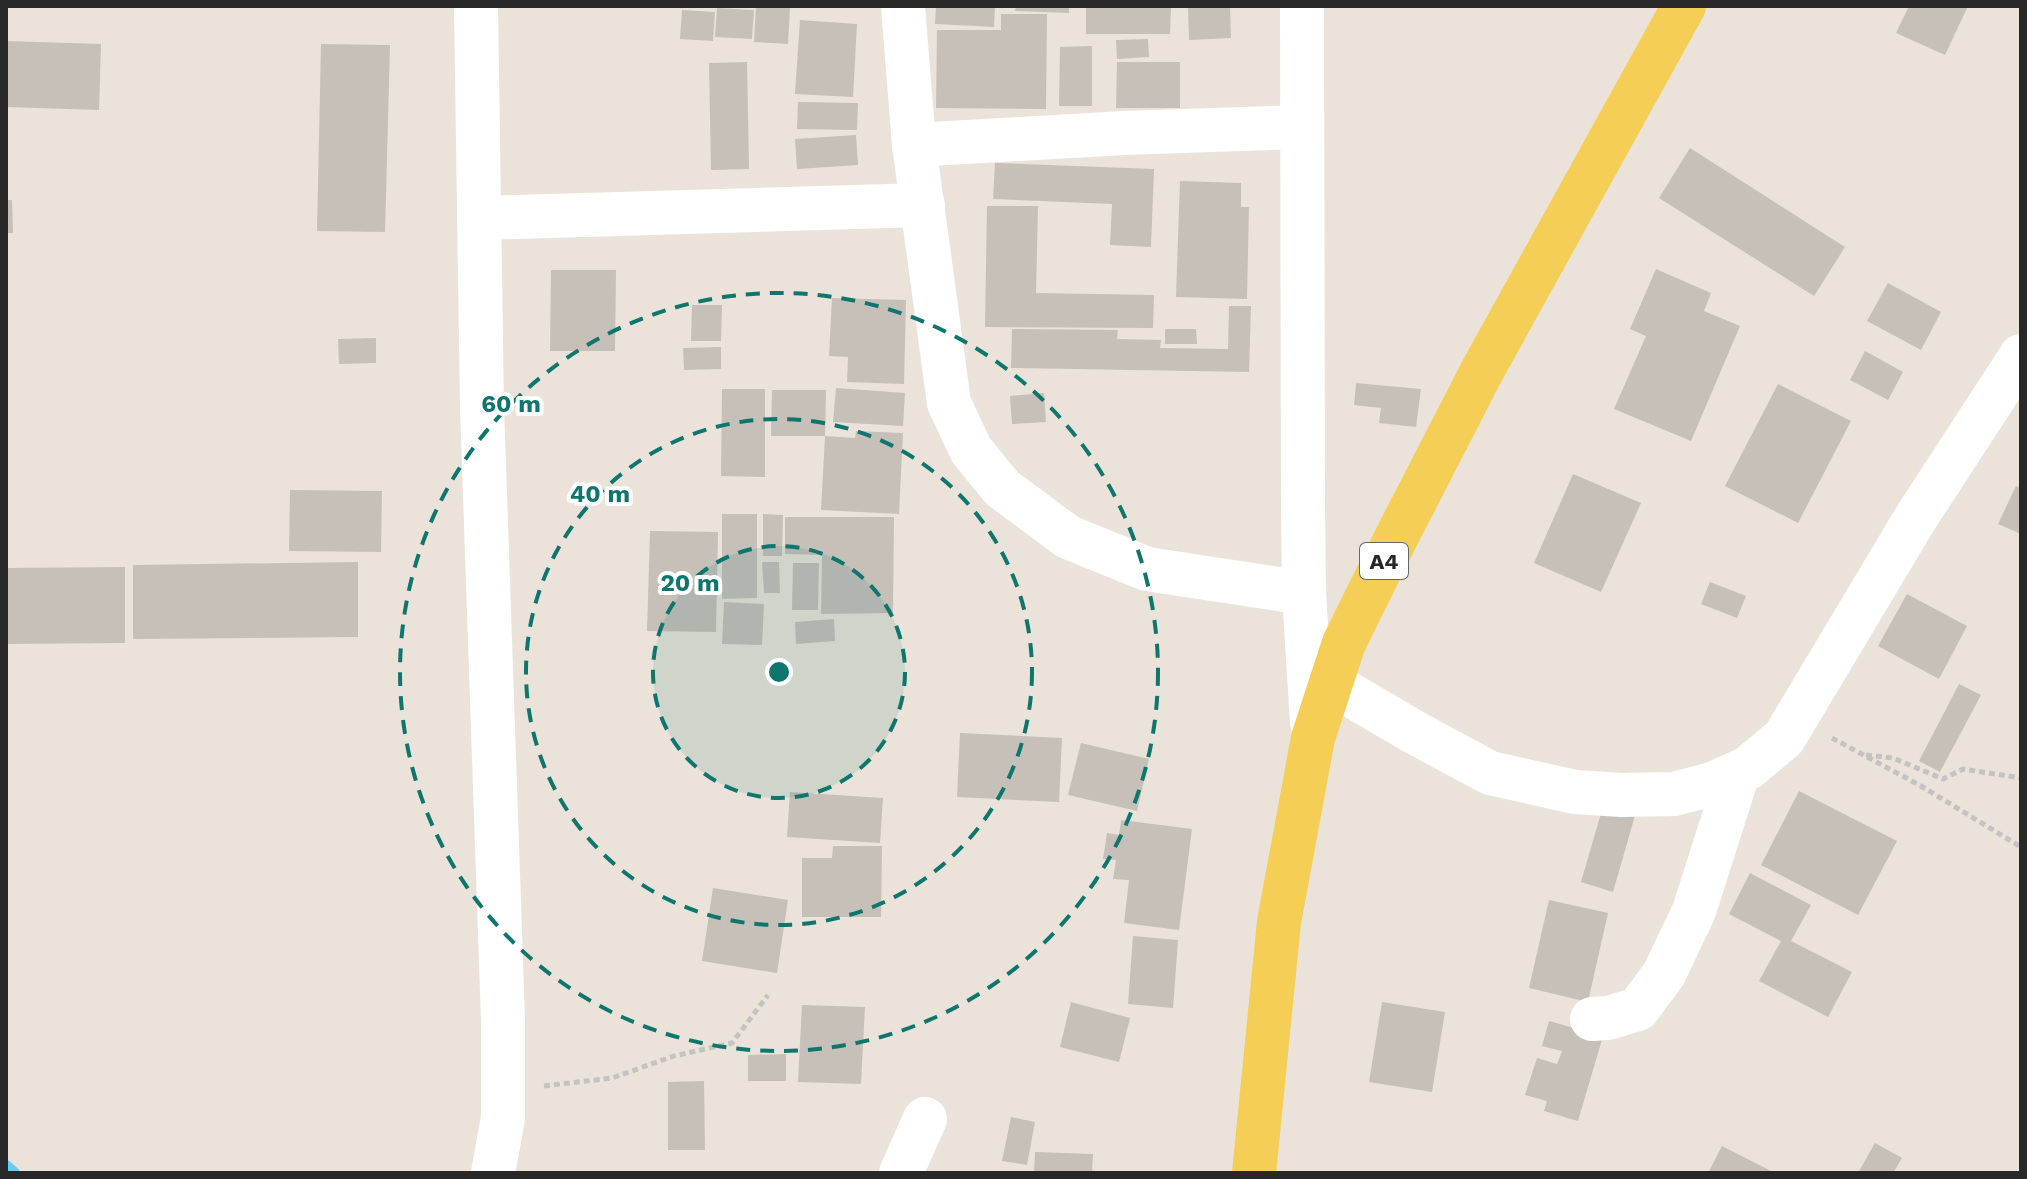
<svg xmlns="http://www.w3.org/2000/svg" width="2027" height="1179" viewBox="0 0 2027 1179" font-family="'Work Sans',sans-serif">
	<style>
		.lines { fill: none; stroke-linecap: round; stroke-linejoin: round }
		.stream { stroke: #68cef1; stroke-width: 12 }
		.building { fill: #c6c0b9 }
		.path { stroke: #c3c3c3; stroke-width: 5; stroke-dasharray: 6 4; stroke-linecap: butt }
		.minor { stroke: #fff; stroke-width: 44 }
		.major { stroke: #f4ce55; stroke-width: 44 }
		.ring { fill: none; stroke: #0f766e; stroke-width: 4; stroke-dasharray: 14 10 }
		.labels { text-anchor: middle; stroke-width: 8; stroke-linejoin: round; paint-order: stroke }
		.shield { fill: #fff; stroke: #686868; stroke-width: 2 }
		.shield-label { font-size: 22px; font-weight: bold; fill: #282828 }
		.centre { fill: #0f766e; stroke: #fff; stroke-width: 4 }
		.ring-label { font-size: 24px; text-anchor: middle; font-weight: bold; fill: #0f766e; stroke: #fff; stroke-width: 8; stroke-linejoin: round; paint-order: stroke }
	</style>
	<rect width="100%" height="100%" fill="#ebe3d9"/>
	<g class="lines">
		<path class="stream" d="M 6,1166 L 14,1173"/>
	</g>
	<g class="building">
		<path d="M 756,6 L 790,8 L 788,44 L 754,42 Z"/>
		<path d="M 936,6 L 995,6 L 994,27 L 935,24 Z"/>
		<path d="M 1016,6 L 1069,6 L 1069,13 L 1015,11 Z"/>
		<path d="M 1086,6 L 1171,6 L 1170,34 L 1086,34 Z"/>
		<path d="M 1188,6 L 1230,6 L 1231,38 L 1189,40 Z"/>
		<path d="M 1909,6 L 1968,6 L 1945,55 L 1896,33 Z"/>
		<path d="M 717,8 L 754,10 L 752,39 L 715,37 Z"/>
		<path d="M 682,10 L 715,12 L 713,41 L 680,39 Z"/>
		<path d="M 1001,14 L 1047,14 L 1046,109 L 936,108 L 937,30 L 1001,30 Z"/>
		<path d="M 800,20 L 857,24 L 853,97 L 795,94 Z"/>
		<path d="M 1148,39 L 1149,57 L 1117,59 L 1116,40 Z"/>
		<path d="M 6,41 L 101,44 L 99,110 L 6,107 Z"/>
		<path d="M 321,44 L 390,45 L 385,232 L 317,231 Z"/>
		<path d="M 1092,46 L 1092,106 L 1059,106 L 1060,47 Z"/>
		<path d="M 747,62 L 749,169 L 711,170 L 709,63 Z"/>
		<path d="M 1117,62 L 1180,62 L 1180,108 L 1116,108 Z"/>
		<path d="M 798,102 L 858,103 L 857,130 L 797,129 Z"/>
		<path d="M 856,135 L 858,165 L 797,169 L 795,139 Z"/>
		<path d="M 1690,148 L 1845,247 L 1814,296 L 1659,198 Z"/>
		<path d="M 995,163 L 1154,169 L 1151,247 L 1110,245 L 1112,204 L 993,199 Z"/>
		<path d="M 1180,181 L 1241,183 L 1241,207 L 1249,207 L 1247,299 L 1176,297 Z"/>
		<path d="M 6,200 L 12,200 L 13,233 L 6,233 Z"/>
		<path d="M 987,206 L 1038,206 L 1036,293 L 1154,295 L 1153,328 L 985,327 Z"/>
		<path d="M 1656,269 L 1711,293 L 1704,311 L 1740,326 L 1691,441 L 1614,409 L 1646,336 L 1630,329 Z"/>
		<path d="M 551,270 L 616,270 L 615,351 L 550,351 Z"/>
		<path d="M 1888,283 L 1941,312 L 1921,350 L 1867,321 Z"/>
		<path d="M 832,298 L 906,300 L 904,384 L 847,382 L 848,357 L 829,356 Z"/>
		<path d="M 692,305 L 722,305 L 721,341 L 691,341 Z"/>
		<path d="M 1229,306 L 1251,306 L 1249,372 L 1011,368 L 1012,329 L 1118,330 L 1117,339 L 1161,340 L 1160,348 L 1228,349 Z"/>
		<path d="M 1165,329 L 1196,329 L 1197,344 L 1165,344 Z"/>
		<path d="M 376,338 L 376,363 L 339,364 L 338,339 Z"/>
		<path d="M 721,347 L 721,369 L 684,370 L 683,348 Z"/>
		<path d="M 1865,351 L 1903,372 L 1888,400 L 1850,380 Z"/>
		<path d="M 1356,383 L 1421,389 L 1416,427 L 1379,423 L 1381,408 L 1354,405 Z"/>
		<path d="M 1778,384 L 1851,421 L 1798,523 L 1725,486 Z"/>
		<path d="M 836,388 L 905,393 L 903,426 L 833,422 Z"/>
		<path d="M 722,389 L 765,389 L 765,477 L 721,476 Z"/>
		<path d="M 772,390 L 826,390 L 825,436 L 771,436 Z"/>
		<path d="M 1044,393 L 1046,422 L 1012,424 L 1010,396 Z"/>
		<path d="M 856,431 L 903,433 L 899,514 L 821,510 L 825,436 L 855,438 Z"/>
		<path d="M 1573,474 L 1641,503 L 1601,592 L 1534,563 Z"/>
		<path d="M 2016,486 L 2021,488 L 2021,534 L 1998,524 Z"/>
		<path d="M 290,490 L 382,491 L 381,552 L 289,551 Z"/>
		<path d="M 722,514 L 757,514 L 757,598 L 722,599 Z"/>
		<path d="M 763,514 L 783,515 L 782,556 L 763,556 Z"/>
		<path d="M 785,517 L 894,517 L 893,613 L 821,614 L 822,555 L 785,554 Z"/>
		<path d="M 650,531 L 718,532 L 716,632 L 647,631 Z"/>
		<path d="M 358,562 L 358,637 L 133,639 L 133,565 Z"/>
		<path d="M 762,562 L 779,562 L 780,593 L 764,593 Z"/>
		<path d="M 793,563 L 819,563 L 818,610 L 792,610 Z"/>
		<path d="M 125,567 L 125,643 L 6,644 L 6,568 Z"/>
		<path d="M 1710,582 L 1746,596 L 1737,618 L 1701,604 Z"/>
		<path d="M 1907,594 L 1967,626 L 1939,679 L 1878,646 Z"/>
		<path d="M 724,602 L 764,604 L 762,645 L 722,644 Z"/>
		<path d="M 834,619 L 835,641 L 796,644 L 795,622 Z"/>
		<path d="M 1959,684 L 1981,695 L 1940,772 L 1919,761 Z"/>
		<path d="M 960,733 L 1062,738 L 1059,802 L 957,797 Z"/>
		<path d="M 1081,743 L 1149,759 L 1137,811 L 1068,795 Z"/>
		<path d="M 1799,791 L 1897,841 L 1858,915 L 1761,865 Z"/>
		<path d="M 790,792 L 883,798 L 880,843 L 787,837 Z"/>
		<path d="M 1604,803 L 1636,812 L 1613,892 L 1581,882 Z"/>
		<path d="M 1121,820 L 1192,829 L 1179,930 L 1124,923 L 1129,880 L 1113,879 L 1116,860 L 1103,859 L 1107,833 L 1119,835 Z"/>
		<path d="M 833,846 L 882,846 L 881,917 L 802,917 L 802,858 L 832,858 Z"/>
		<path d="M 1750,873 L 1811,905 L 1791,941 L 1852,972 L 1828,1017 L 1759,981 L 1781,941 L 1729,914 Z"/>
		<path d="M 713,888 L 788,900 L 777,973 L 702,961 Z"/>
		<path d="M 1549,900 L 1608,913 L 1588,1002 L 1529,988 Z"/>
		<path d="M 1133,936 L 1178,940 L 1173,1008 L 1128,1004 Z"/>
		<path d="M 1071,1002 L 1130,1018 L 1119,1062 L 1060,1047 Z"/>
		<path d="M 1382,1002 L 1445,1012 L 1432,1092 L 1369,1082 Z"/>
		<path d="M 802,1005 L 865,1007 L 861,1084 L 798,1082 Z"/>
		<path d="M 1549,1021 L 1603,1036 L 1578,1121 L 1544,1111 L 1547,1101 L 1525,1095 L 1537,1058 L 1557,1064 L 1562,1051 L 1542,1046 Z"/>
		<path d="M 786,1054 L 786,1081 L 748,1081 L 748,1055 Z"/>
		<path d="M 704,1081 L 705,1150 L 668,1150 L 668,1082 Z"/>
		<path d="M 1011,1117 L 1035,1122 L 1027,1165 L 1002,1161 Z"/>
		<path d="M 1875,1143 L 1902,1158 L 1893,1173 L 1858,1173 Z"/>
		<path d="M 1722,1146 L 1775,1173 L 1708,1173 Z"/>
		<path d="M 1035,1152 L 1093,1154 L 1092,1173 L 1034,1173 Z"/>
	</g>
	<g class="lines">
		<g class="path">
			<path d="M 1832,738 L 1921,786 L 2021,847"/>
			<path d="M 1866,755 L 1893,758 L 1943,779 L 1963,769 L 2021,778"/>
			<path d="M 544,1086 L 612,1078 L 674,1056 L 732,1043 L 768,995"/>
		</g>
		<g class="minor">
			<path d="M 476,6 L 482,407 L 503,1020 L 503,1118 L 493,1173"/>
			<path d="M 903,6 L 914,145 L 949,403 L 971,450 L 1002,488 L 1068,537 L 1147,569 L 1304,593"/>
			<path d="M 1302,6 L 1303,505 L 1304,593 L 1312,723"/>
			<path d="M 914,145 L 1124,133 L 1302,127"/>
			<path d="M 479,218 L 923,205"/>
			<path d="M 1332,684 L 1414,732 L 1490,773 L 1575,792 L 1621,795 L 1674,794 L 1712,784 L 1748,768 L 1784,738 L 1915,519 L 2021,356"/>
			<path d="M 1592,1019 L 1608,1018 L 1638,1009 L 1664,974 L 1694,911 L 1738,773"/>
			<path d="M 901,1173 L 925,1119"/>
		</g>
		<path class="major" d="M 1254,1173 L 1279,922 L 1313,738 L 1344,643 L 1396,538 L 1482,371 L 1684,6"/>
	</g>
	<circle cx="779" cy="672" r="126" fill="#0f766e" fill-opacity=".12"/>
	<g class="ring">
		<circle cx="779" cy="672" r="126"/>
		<circle cx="779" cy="672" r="253"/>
		<circle cx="779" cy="672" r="379"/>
	</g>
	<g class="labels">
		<rect class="shield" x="1360" y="543" width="48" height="36" rx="6"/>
		<g class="shield-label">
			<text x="1384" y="569">A4</text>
		</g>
	</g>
	<circle cx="779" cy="672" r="12" class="centre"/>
	<g class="ring-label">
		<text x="511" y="412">60 m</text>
		<text x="600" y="502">40 m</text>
		<text x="690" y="591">20 m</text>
	</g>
	<rect width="2027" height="1179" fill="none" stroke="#282828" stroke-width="16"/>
</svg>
